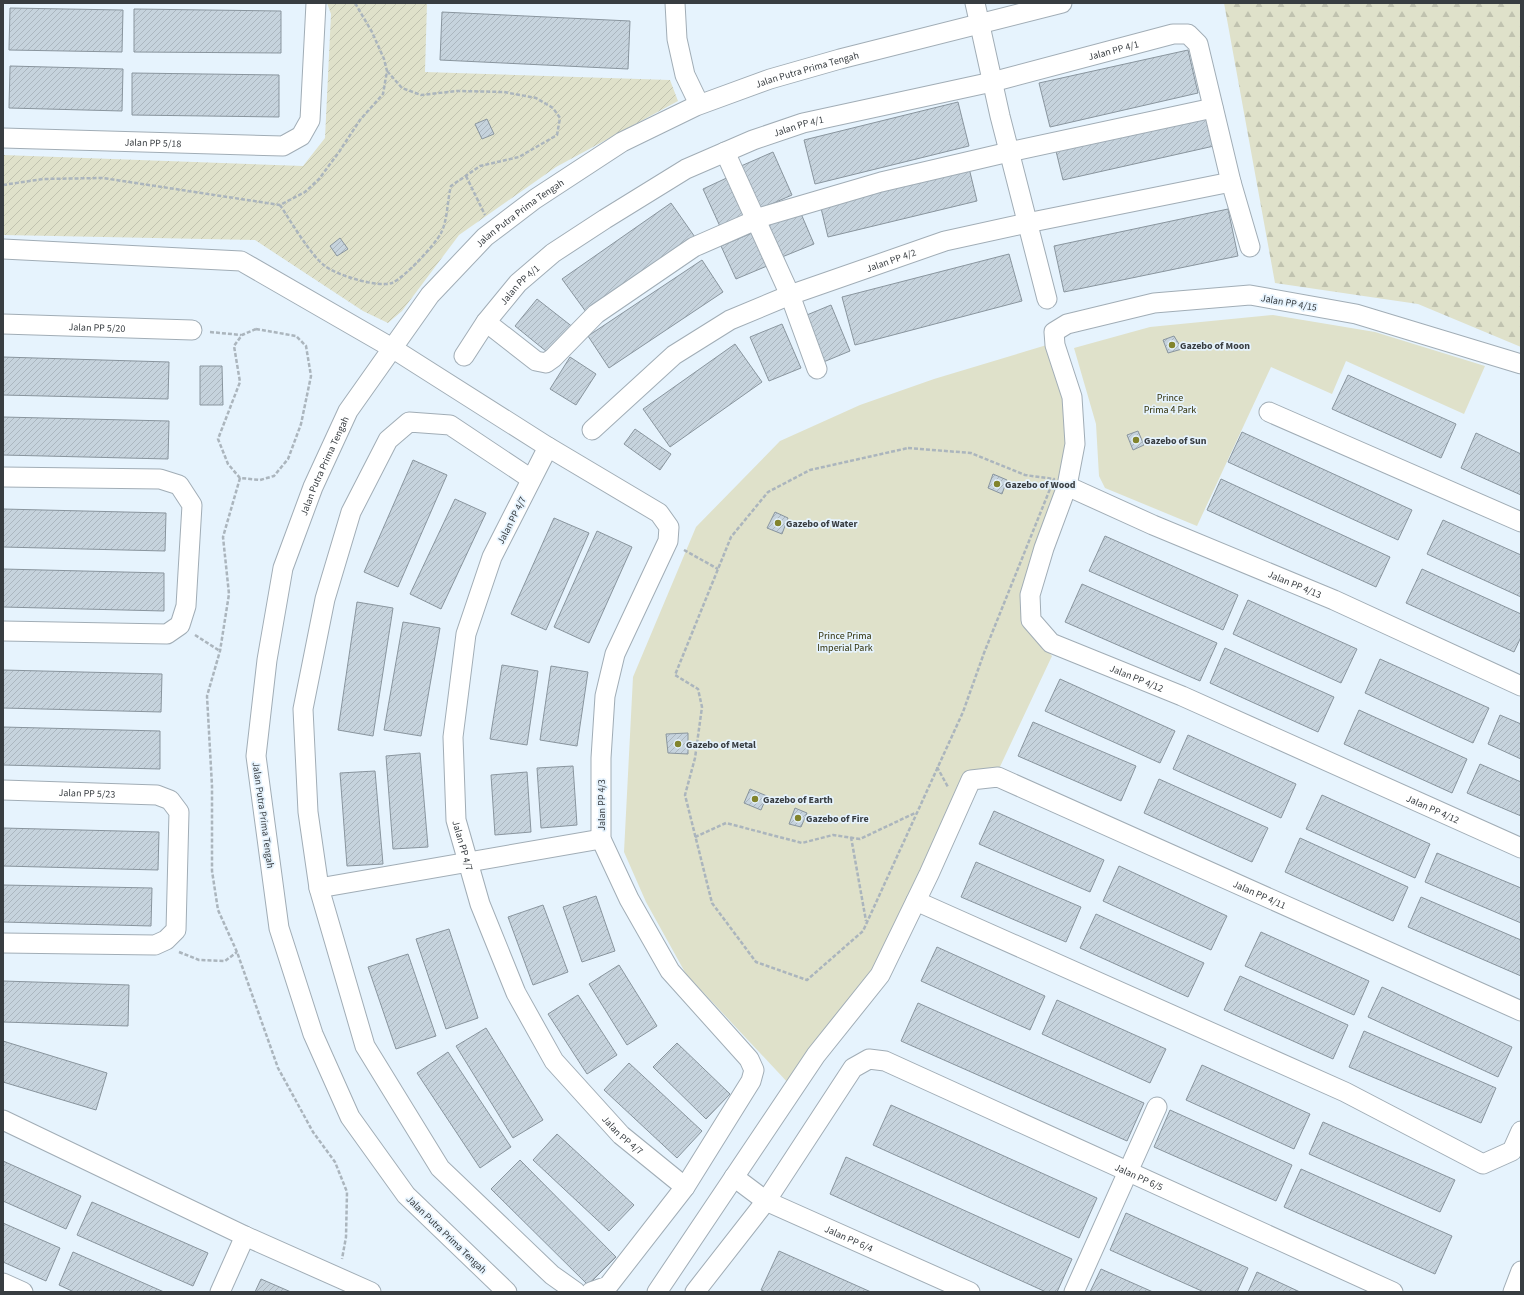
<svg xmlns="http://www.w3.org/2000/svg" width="1524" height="1295" viewBox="0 0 1524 1295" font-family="'Source Sans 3',sans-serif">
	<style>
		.forest { fill: url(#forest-firs) }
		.park { fill: #dfe1ca }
		.garden { fill: url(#garden-furrows) }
		.building { fill: url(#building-hatch); stroke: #89959e }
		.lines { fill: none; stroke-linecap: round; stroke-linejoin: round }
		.minor-casing { stroke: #a1adb6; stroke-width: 21 }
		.path { stroke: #abb5bd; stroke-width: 2.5; stroke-dasharray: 4 2; stroke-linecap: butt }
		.minor { stroke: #fff; stroke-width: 19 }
		.poi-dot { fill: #82842d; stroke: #e6f3fd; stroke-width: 1.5 }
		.labels { text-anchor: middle; stroke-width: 3.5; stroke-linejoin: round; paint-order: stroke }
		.street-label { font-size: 10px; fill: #383d41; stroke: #e6f3fd }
		.poi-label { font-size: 10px; font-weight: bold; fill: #383d41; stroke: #e6f3fd; text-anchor: start }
		.park-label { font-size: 10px; fill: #313109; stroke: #e6f3fd }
	</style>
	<defs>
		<pattern id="forest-firs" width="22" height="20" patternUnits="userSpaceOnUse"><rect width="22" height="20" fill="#dfe1ca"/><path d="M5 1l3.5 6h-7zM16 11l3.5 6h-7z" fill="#c0c2af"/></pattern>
		<pattern id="garden-furrows" width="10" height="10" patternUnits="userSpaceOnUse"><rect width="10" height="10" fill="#dfe1ca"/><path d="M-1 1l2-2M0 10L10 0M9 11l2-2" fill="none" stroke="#c0c2af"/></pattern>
		<pattern id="building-hatch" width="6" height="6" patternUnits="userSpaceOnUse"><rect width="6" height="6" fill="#c6d3dd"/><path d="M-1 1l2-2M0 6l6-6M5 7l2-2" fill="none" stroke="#abb6bf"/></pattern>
	</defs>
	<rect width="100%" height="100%" fill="#e6f3fd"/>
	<path class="forest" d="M 1224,3 L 1521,3 L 1521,347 L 1418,304 L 1275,283 Z"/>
	<g class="park">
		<path d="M 1273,315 L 1375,332 L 1485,366 L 1464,414 L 1346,361 L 1332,394 L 1271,367 L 1197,526 L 1105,488 L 1099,476 L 1096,424 L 1074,348 L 1150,327 Z"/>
		<path d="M 1050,344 L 1068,396 L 1072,443 L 1027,627 L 1052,656 L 997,773 L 961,781 L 888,948 L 790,1085 L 686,974 L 646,902 L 624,852 L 633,677 L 696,527 L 780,441 L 860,405 L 934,379 Z"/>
	</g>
	<path class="garden" d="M 327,3 L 427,3 L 425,72 L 670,80 L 678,101 L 556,167 L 459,235 L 402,311 L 388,323 L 363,311 L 255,240 L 3,235 L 3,155 L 303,166 L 325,138 L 331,14 Z"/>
	<g class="building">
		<path d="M 10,8 L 123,10 L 122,52 L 9,50 Z"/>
		<path d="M 134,9 L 281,11 L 281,53 L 134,52 Z"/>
		<path d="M 442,12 L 630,21 L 628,69 L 440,60 Z"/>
		<path d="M 1188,50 L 1198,93 L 1050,127 L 1039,83 Z"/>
		<path d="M 10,66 L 123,69 L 122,111 L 9,108 Z"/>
		<path d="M 132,73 L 279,75 L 279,117 L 132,115 Z"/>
		<path d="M 958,102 L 969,146 L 815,184 L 804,140 Z"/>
		<path d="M 1207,118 L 1214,146 L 1063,180 L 1056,151 Z"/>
		<path d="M 487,119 L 494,134 L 482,139 L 475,124 Z"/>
		<path d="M 773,152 L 792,195 L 760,209 L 741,166 Z"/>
		<path d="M 969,168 L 977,201 L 828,237 L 820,204 Z"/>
		<path d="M 733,175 L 753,219 L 723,233 L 703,189 Z"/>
		<path d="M 671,203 L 697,240 L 589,316 L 562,279 Z"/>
		<path d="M 799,209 L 814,244 L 782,257 L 768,223 Z"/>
		<path d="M 1228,209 L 1238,256 L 1064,292 L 1054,246 Z"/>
		<path d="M 752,233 L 767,266 L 736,279 L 721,246 Z"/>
		<path d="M 340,238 L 348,249 L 337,256 L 330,246 Z"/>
		<path d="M 1009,254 L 1022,301 L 855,345 L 842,297 Z"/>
		<path d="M 702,260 L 723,292 L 609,368 L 588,336 Z"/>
		<path d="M 537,299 L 574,328 L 552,356 L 515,326 Z"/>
		<path d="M 831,305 L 850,351 L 821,363 L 802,317 Z"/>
		<path d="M 782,324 L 801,368 L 769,381 L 750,337 Z"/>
		<path d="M 1174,336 L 1182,349 L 1168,353 L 1163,340 Z"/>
		<path d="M 735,344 L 762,382 L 670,447 L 643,409 Z"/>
		<path d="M 3,357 L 169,362 L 168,399 L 3,395 Z"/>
		<path d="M 570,357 L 596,374 L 576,405 L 550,389 Z"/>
		<path d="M 200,366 L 222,366 L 223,405 L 200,405 Z"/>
		<path d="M 1348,375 L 1456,424 L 1441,458 L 1332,409 Z"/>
		<path d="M 3,417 L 169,421 L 168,459 L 3,455 Z"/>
		<path d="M 635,429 L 671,454 L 660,470 L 624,444 Z"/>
		<path d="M 1138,431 L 1144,445 L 1133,450 L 1127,435 Z"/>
		<path d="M 1242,432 L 1412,510 L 1398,540 L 1228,462 Z"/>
		<path d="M 1476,433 L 1521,454 L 1521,495 L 1461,468 Z"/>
		<path d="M 413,460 L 447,475 L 398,587 L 364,572 Z"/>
		<path d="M 993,474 L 1007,480 L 1002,494 L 988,488 Z"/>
		<path d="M 1221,479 L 1390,557 L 1376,587 L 1207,510 Z"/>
		<path d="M 455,499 L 486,513 L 441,609 L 410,594 Z"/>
		<path d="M 3,509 L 166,513 L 165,551 L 3,547 Z"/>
		<path d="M 775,512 L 788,518 L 782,534 L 767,528 Z"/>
		<path d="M 554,518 L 589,533 L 546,630 L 511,614 Z"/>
		<path d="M 1443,520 L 1521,555 L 1521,597 L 1427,554 Z"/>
		<path d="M 597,531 L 632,547 L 589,643 L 554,627 Z"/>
		<path d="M 1105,536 L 1238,595 L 1223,630 L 1089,571 Z"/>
		<path d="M 3,569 L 164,573 L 164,611 L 3,607 Z"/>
		<path d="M 1422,569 L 1521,614 L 1521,637 L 1514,652 L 1406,603 Z"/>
		<path d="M 1082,584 L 1217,643 L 1200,681 L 1065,622 Z"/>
		<path d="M 1248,600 L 1357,649 L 1341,683 L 1233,634 Z"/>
		<path d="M 357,602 L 393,608 L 373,736 L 338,730 Z"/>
		<path d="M 403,622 L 440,628 L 421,736 L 384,730 Z"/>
		<path d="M 1225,648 L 1334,697 L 1318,732 L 1210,683 Z"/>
		<path d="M 1380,659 L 1489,708 L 1473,743 L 1365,693 Z"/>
		<path d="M 502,665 L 538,671 L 527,745 L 490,739 Z"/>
		<path d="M 551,666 L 588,672 L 577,746 L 540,740 Z"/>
		<path d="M 3,670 L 162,674 L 161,712 L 3,708 Z"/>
		<path d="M 1060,679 L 1175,731 L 1160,763 L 1045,711 Z"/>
		<path d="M 1359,710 L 1467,759 L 1452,793 L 1344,744 Z"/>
		<path d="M 1500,715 L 1521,724 L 1521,759 L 1488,744 Z"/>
		<path d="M 1033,722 L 1136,766 L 1121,801 L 1018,756 Z"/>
		<path d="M 3,727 L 160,731 L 160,769 L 3,765 Z"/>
		<path d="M 688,733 L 688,754 L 668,753 L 666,734 Z"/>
		<path d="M 1188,735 L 1296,784 L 1281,818 L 1173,769 Z"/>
		<path d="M 420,753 L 428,847 L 393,849 L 386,756 Z"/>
		<path d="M 1480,764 L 1521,782 L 1521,816 L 1467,793 Z"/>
		<path d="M 573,766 L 577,825 L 541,828 L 537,768 Z"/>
		<path d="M 375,771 L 383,864 L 347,866 L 340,773 Z"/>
		<path d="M 527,772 L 531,832 L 495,835 L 491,775 Z"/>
		<path d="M 1159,779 L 1268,828 L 1252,862 L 1144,813 Z"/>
		<path d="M 750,789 L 767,796 L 761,810 L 744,803 Z"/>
		<path d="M 1322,795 L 1430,844 L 1415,878 L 1306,829 Z"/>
		<path d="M 795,808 L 807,813 L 801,827 L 789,824 Z"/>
		<path d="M 994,811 L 1104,860 L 1090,892 L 979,844 Z"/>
		<path d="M 3,828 L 159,832 L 158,870 L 3,866 Z"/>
		<path d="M 1300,838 L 1408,887 L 1393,921 L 1285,872 Z"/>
		<path d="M 1437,853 L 1521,888 L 1521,923 L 1425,882 Z"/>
		<path d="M 976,862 L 1081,907 L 1066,942 L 961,897 Z"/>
		<path d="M 1119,866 L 1227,916 L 1211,950 L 1103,901 Z"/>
		<path d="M 3,885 L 152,888 L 151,926 L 3,922 Z"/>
		<path d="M 596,896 L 615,951 L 582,962 L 563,907 Z"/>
		<path d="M 1421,897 L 1521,940 L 1521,976 L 1408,927 Z"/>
		<path d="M 543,905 L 568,972 L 533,985 L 508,917 Z"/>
		<path d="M 1096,914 L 1204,963 L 1188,997 L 1080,948 Z"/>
		<path d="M 449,929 L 478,1018 L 446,1029 L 416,939 Z"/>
		<path d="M 1261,932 L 1369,981 L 1354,1015 L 1245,966 Z"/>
		<path d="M 937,947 L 1045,996 L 1030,1030 L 921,981 Z"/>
		<path d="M 408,954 L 436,1036 L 396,1049 L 368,967 Z"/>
		<path d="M 619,965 L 657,1026 L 627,1045 L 589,984 Z"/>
		<path d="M 1240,976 L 1348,1025 L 1333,1059 L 1224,1010 Z"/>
		<path d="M 3,981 L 129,985 L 128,1026 L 3,1022 Z"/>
		<path d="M 1382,987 L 1512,1047 L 1498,1077 L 1368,1017 Z"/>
		<path d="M 578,995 L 617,1055 L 587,1074 L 548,1014 Z"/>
		<path d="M 1057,1000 L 1166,1049 L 1150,1083 L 1042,1034 Z"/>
		<path d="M 918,1003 L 1144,1103 L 1127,1141 L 901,1041 Z"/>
		<path d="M 486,1028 L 543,1120 L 513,1138 L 456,1046 Z"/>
		<path d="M 1364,1031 L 1496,1088 L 1481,1123 L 1349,1067 Z"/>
		<path d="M 3,1041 L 107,1073 L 96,1110 L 3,1082 Z"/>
		<path d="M 677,1043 L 730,1094 L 706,1119 L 653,1067 Z"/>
		<path d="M 448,1052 L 511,1147 L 480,1168 L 417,1073 Z"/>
		<path d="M 629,1063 L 702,1131 L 677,1158 L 604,1090 Z"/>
		<path d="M 1202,1065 L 1310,1114 L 1294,1149 L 1186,1100 Z"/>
		<path d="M 891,1105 L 1097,1198 L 1079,1238 L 873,1145 Z"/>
		<path d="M 1170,1110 L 1292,1165 L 1276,1201 L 1154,1147 Z"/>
		<path d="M 1323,1122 L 1455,1180 L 1440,1212 L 1309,1154 Z"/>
		<path d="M 557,1134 L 634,1205 L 609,1231 L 533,1160 Z"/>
		<path d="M 846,1157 L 1072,1259 L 1057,1292 L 1046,1292 L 830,1194 Z"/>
		<path d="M 520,1160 L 616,1257 L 588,1285 L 491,1189 Z"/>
		<path d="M 3,1161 L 81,1196 L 66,1229 L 3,1201 Z"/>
		<path d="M 1301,1169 L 1452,1236 L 1435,1274 L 1284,1207 Z"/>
		<path d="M 92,1202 L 208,1253 L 193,1286 L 77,1235 Z"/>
		<path d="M 1126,1213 L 1248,1268 L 1237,1292 L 1204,1292 L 1110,1250 Z"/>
		<path d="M 3,1223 L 60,1248 L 46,1281 L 3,1262 Z"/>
		<path d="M 779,1251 L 871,1292 L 766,1292 L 761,1290 Z"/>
		<path d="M 73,1252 L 164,1292 L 74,1292 L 59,1285 Z"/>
		<path d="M 1101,1269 L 1153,1292 L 1090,1292 Z"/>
		<path d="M 1257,1272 L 1300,1292 L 1248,1292 Z"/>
		<path d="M 261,1279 L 291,1292 L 255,1292 Z"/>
	</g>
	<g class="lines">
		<g class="minor-casing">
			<g id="minor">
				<path d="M 675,3 L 677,39 L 685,75 L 699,104"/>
				<path d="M 975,3 L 1000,116 L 1047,299"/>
				<path id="s1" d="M 3,138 L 283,146 L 301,136 L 310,120 L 316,3"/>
				<path d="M 725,152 L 790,295 L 817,369"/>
				<path d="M 3,249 L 241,261 L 392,348 L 548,447 L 659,513 L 669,527 L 668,541 L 615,654 L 605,696 L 601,758 L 601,839 L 629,899 L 670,971 L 749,1059 L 754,1070 L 751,1081 L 685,1187 L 608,1286 L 591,1292"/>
				<path d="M 486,322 L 536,361 L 546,363 L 553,358 L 596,314 L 694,247 L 765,216 L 881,182 L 1009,152 L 1213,108"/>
				<path id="s2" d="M 3,324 L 192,330"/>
				<path id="s3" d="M 464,356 L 486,322 L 518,283 L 553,253 L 605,219 L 686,169 L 753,140 L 803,123 L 992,82 L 1173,34 L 1188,34 L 1198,44 L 1231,182 L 1250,247"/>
				<path id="s4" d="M 1521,364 L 1356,314 L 1250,295 L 1154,303 L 1067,324 L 1054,332 L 1055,345 L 1072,397 L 1075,444 L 1067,486 L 1044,548 L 1030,595 L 1031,620 L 1051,643 L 1182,696 L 1521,848"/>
				<path d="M 1269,412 L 1521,522"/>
				<path id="s5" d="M 592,430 L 674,355 L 730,320 L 790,295 L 945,241 L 1027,223 L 1231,182"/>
				<path id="s6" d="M 548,447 L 492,557 L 466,634 L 453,737 L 456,820 L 480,904 L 516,993 L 554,1061 L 621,1135 L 685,1187"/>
				<path d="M 3,477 L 160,479 L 179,485 L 192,505 L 186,606 L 180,625 L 167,634 L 3,631"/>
				<path d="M 531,479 L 450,425 L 409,422 L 388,440 L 351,512 L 325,599 L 303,709 L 308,812 L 319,888 L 365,1046 L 440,1168 L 552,1275 L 576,1292"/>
				<path id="s7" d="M 1067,486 L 1153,525 L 1334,600 L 1521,686"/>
				<path id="s8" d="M 3,790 L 157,795 L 170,800 L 179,812 L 176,930 L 166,940 L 155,945 L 3,943"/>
				<path d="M 319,888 L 601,839"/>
				<path d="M 916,901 L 1345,1092 L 1483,1164 L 1512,1151 L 1521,1131"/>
				<path d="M 3,1120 L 245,1236 L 371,1292"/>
				<path id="s9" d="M 734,1177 L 766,1201 L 970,1292"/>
				<path d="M 3,1283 L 23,1292"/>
				<path d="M 220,1292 L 245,1236"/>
				<path id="s10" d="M 507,1292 L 406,1195 L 350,1117 L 313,1034 L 279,928 L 256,756 L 267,660 L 283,568 L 313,487 L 348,411 L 430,295 L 485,237 L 535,199 L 622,142 L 696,106 L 770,79 L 840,59 L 1062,3"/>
				<path id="s11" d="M 657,1292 L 816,1055 L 880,975 L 929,874 L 971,780 L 998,777 L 1521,1011"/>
				<path id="s12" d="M 695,1292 L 766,1201 L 853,1068 L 869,1059 L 885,1061 L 1393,1292"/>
				<path d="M 1074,1292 L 1157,1107"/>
				<path d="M 1513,1292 L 1521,1271"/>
			</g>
		</g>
		<g class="path">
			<path d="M 466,176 L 485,215"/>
			<path d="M 3,185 L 43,179 L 103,178 L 280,205 L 305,192 L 319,179 L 339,152 L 360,120 L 383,94 L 387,71 L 384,59 L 372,32 L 355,3"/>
			<path d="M 280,205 C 290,220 311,256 325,266 C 336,275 378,288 392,283 C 404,278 435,245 441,233 C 448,219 447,201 451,186 L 480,166 L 519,157 L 557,135 L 560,118 L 553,108 L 536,98 L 504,92 L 457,91 L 421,95 L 402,88 L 387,71"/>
			<path d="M 256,329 L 296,336 L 306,346 L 311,376 L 301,424 L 288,459 L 274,476 L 260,480 L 240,478 L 228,464 L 218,439 L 240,382 L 234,346 L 242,335 Z"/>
			<path d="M 210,332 L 241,335"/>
			<path d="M 908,448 L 971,453 L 1025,475 L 1054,479 L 984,653 L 963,712 L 863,931 L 807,980 L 756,962 L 712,903 L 685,795 L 695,758 L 702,707 L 698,689 L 675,675 L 731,537 L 768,492 L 810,470 Z"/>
			<path d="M 240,478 L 223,537 L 229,594 L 220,651 L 207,696 L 212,786 L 212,871 L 218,910 L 237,952 L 278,1068 L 313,1132 L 335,1162 L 347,1192 L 346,1237 L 342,1259"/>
			<path d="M 684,550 L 718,569"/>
			<path d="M 195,635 L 220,651"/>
			<path d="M 937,767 L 948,787"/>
			<path d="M 695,837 L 726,823 L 802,843 L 833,835 L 860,839 L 915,813"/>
			<path d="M 851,837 L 866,921"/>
			<path d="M 179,952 L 199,960 L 225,961 L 237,952"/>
		</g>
		<use href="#minor" class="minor"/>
	</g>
	<g class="poi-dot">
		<circle cx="1172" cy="345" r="4"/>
		<circle cx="1136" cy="440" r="4"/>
		<circle cx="997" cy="484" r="4"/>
		<circle cx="778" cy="523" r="4"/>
		<circle cx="678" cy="744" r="4"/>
		<circle cx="755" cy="799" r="4"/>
		<circle cx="798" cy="818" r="4"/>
	</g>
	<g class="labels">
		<g class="street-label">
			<text dy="4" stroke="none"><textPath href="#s3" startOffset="739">Jalan PP 4/1</textPath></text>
			<text dy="4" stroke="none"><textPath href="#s10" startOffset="1560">Jalan Putra Prima Tengah</textPath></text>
			<text dy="4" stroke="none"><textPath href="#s3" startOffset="415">Jalan PP 4/1</textPath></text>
			<text dy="4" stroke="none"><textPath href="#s1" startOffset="150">Jalan PP 5/18</textPath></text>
			<text dy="4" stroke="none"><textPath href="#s10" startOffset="1236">Jalan Putra Prima Tengah</textPath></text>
			<text dy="4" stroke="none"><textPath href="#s5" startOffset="349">Jalan PP 4/2</textPath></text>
			<text dy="4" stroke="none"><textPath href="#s3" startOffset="91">Jalan PP 4/1</textPath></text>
			<text transform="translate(1289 302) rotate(10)" y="4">Jalan PP 4/15</text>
			<text dy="4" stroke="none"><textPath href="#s2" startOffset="94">Jalan PP 5/20</textPath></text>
			<text dy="4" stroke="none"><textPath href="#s10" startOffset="912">Jalan Putra Prima Tengah</textPath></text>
			<text transform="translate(511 520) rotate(-63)" y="4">Jalan PP 4/7</text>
			<text dy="4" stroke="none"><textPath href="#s7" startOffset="248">Jalan PP 4/13</textPath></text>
			<text dy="4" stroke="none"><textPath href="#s4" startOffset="902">Jalan PP 4/12</textPath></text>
			<text dy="4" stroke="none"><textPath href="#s8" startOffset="84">Jalan PP 5/23</textPath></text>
			<text transform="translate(601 805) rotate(-90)" y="4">Jalan PP 4/3</text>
			<text dy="4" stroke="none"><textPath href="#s4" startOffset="1226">Jalan PP 4/12</textPath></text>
			<text transform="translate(264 815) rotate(82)" y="4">Jalan Putra Prima Tengah</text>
			<text dy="4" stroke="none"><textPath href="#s6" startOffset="418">Jalan PP 4/7</textPath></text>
			<text dy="4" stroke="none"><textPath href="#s11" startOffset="917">Jalan PP 4/11</textPath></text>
			<text dy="4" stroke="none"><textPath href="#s6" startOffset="754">Jalan PP 4/7</textPath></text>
			<text dy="4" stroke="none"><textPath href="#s12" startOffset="588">Jalan PP 6/5</textPath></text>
			<text transform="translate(447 1234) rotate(44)" y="4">Jalan Putra Prima Tengah</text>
			<text dy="4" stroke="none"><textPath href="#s9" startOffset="131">Jalan PP 6/4</textPath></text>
		</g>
		<g class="poi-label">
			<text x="1180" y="349">Gazebo of Moon</text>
			<text x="1144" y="444">Gazebo of Sun</text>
			<text x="1005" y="488">Gazebo of Wood</text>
			<text x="786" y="527">Gazebo of Water</text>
			<text x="686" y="748">Gazebo of Metal</text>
			<text x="763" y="803">Gazebo of Earth</text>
			<text x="806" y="822">Gazebo of Fire</text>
		</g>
		<g class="park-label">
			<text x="1170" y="401">Prince<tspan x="1170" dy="12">Prima 4 Park</tspan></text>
			<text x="845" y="639">Prince Prima<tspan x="845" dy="12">Imperial Park</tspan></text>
		</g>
	</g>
	<rect width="1524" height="1295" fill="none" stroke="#383d41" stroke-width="8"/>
</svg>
